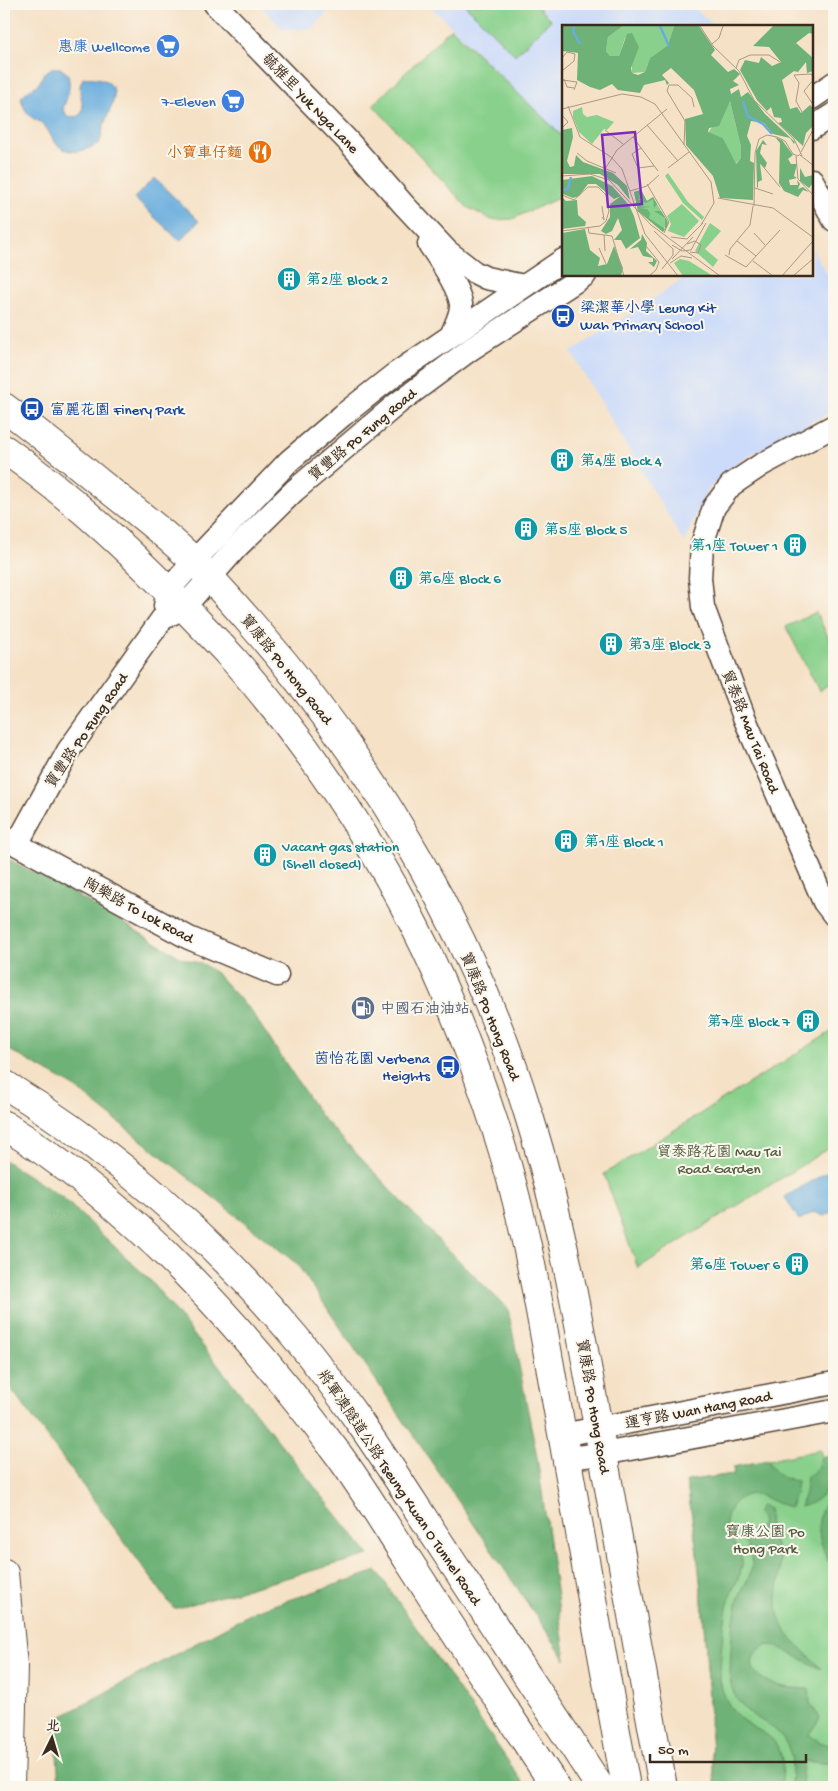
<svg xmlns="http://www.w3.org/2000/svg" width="838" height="1791" viewBox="0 0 838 1791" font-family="'Gochi Hand','LXGW WenKai TC',sans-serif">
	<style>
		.built { fill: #ccdbf9 }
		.green { fill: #88d08b; stroke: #627d54 }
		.forest { fill: #6eb277; stroke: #546e4a }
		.water { fill: #69adde; stroke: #526c7e }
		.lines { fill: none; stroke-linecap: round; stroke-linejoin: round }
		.minor-casing { stroke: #574537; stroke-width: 25 }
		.major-casing { stroke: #574537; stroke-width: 30 }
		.highway-casing { stroke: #574537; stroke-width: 30 }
		.minor { stroke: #fff; stroke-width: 22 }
		.major { stroke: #fff; stroke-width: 28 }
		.highway { stroke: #fff; stroke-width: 28 }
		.labels { text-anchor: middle; stroke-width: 4; stroke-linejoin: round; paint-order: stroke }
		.shop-label { font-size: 15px; fill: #366cbe; stroke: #fbf7ec; text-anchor: end }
		.street-label { font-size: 15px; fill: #3b2a1e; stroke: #fbf7ec }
		.food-label { font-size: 15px; fill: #c56008; stroke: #fbf7ec; text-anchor: end }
		.culture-label { font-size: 15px; fill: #0d838f; stroke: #fbf7ec; text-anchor: start }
		.transit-label { font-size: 15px; fill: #164399; stroke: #fbf7ec; text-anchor: start }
		.service-label { font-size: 15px; fill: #4e5e75; stroke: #fbf7ec; text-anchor: start }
		.park-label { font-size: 15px; fill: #525c3f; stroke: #fbf7ec }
		.inset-river { fill: none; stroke: #69adde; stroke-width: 2.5 }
		.inset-road { fill: none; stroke: #ab9883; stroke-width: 1 }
		.view { fill: #7b2cbf; fill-opacity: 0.15; stroke: #7b2cbf; stroke-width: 2.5 }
		.inset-edge { fill: none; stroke: #3b2a1e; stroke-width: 2.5 }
	</style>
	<rect width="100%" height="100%" fill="#fbf7ec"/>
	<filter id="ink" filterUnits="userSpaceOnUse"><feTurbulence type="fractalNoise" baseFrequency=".02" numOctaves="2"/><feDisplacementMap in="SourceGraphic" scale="10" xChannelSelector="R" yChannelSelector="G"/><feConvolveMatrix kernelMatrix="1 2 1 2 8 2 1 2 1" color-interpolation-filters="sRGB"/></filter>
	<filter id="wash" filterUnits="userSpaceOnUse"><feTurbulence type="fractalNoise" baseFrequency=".0096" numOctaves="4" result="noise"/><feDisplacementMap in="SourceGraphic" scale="20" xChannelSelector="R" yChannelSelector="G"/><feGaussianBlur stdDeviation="1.12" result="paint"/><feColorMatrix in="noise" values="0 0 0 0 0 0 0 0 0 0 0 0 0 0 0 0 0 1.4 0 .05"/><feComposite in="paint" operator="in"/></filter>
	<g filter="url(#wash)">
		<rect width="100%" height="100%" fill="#f5e1c6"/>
		<g class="built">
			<path d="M 259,4 L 334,4 L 312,29 L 282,29 Z"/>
			<path d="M 428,4 L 690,4 L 715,26 L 563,26 L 563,137 Z"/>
			<path d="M 812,248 L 834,286 L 834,410 L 754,453 L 728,469 L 706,492 L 684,543 L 571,352 L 689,275 L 812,275 Z"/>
		</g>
		<g class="green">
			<path d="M 464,4 L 535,4 L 551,20 L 515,55 Z"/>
			<path d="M 451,28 L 563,137 L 563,196 L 512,219 L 492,220 L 467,207 L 373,105 Z"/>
			<path d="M 816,612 L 834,649 L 834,683 L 819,691 L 786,627 Z"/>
			<path d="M 834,1030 L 834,1145 L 638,1268 L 604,1174 Z"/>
			<path d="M 820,1450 L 822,1457 L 834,1454 L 834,1787 L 716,1787 L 713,1769 C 707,1673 704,1576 686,1481 L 734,1474 L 733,1467 Z"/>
		</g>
		<g class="forest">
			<path d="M 4,857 L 68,890 L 182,958 L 205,965 L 218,975 L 251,1011 L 320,1115 L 442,1244 L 508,1309 L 537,1457 L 566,1660 L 297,1264 L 73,1086 L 4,1047 Z"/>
			<path d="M 4,1160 L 62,1197 L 151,1281 L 369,1555 L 174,1609 L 4,1379 Z"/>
			<path d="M 834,1454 L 834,1489 L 830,1486 C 822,1496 814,1504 800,1507 L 805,1493 L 807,1477 L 817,1469 L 821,1457 Z"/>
			<path d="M 768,1460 C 774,1474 783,1480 797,1481 L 795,1494 L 790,1507 C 770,1504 753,1482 733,1504 C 730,1508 728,1513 727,1518 C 722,1538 739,1543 742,1560 C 744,1574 731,1588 728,1603 C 723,1627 720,1655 720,1680 C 723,1696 729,1709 742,1720 C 759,1733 778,1734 782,1760 C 784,1769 782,1778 781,1787 L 716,1787 L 713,1769 C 707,1673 704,1576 686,1481 L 734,1474 L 733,1467 Z"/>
			<path d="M 832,1500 L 834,1502 L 834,1569 C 822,1556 813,1524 823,1508 C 824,1505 829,1502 832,1500 Z"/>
			<path d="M 761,1505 L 769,1509 C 769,1518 769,1527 772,1536 C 775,1544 779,1552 780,1561 C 782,1585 770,1602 783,1626 C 792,1643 809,1653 821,1669 L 776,1646 C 757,1641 743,1664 760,1677 C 774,1687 792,1689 809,1689 L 810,1703 L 820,1718 L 809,1735 L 820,1742 L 834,1747 L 834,1764 L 803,1761 L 801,1787 L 791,1787 C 791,1777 793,1766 791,1756 C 781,1714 737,1726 730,1679 C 730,1657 732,1622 738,1601 C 741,1589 751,1578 752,1565 C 752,1556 749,1547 743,1540 L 748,1531 L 757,1531 C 763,1525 763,1519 757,1514 Z"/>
			<path d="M 377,1571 L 526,1787 L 59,1787 L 55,1720 L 255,1611 Z"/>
		</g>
		<g class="water">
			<path d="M 52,68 L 60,68 L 68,74 C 71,87 68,96 63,108 L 67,116 C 92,121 79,98 80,86 C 81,83 82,81 83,78 C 96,76 116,80 114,97 C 113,105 109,112 106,119 C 103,127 102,135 100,142 C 86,152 66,157 54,141 C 50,135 48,129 43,124 C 40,121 36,121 33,118 C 26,113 23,106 21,98 C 30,85 38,91 44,73 Z"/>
			<path d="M 154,178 L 199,221 L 180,241 L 134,198 Z"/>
			<path d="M 834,1168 L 834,1211 L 824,1216 L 814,1212 L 799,1220 L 785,1197 Z"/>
		</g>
	</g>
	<g filter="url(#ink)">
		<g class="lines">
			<g class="minor-casing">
				<g id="minor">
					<path d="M 215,4 L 348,141 L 404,205 L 447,251 L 474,272 L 486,278 L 524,286"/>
					<path d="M 812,98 L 834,83"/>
					<path d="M 812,128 L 834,114"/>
					<path d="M 812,180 L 834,220"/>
					<path d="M 429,244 C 438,257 459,288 461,304 C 462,314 455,325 452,334"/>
					<path d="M 834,426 L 761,465 L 731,485 L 714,507 L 702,545 L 700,578 L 703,607 L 744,717 L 824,902 L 834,915"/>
					<path d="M 165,606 L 168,591 L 194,561 L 289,461 L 343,415 L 395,374 L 563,260"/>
					<path d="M 5,838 L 189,938 L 277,975"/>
					<path d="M 17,844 L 68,751 L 162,619 L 184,607 L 236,548 L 294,491 L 398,403 L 471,349 L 585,275"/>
					<path d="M 562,1435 L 834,1383"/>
					<path d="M 566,1458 L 603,1454 L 834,1411"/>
				</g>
			</g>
			<g class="major-casing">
				<g id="major">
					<path d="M 4,407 C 38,432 71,459 104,486 C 135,510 167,535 195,562 C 216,583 235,605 254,627 C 378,769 474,936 529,1116 C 561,1218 579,1322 598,1427 C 620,1547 642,1667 663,1787"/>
					<path d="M 4,449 C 67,493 123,544 177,600 C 196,620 216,640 235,661 C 305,741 367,832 415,927 C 447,990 473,1058 495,1126 C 528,1225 543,1330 562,1433 C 583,1551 605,1669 626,1787"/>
					<path d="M 4,1573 L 13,1665 L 10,1787"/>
				</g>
			</g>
			<g class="highway-casing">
				<g id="highway">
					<path d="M 4,1084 C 114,1152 213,1238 296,1338 C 347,1399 390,1467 433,1533 C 489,1618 545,1702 600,1787"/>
					<path d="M 4,1125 C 137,1208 245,1329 338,1454 C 363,1488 385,1525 408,1560 C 457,1636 506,1712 556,1787"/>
				</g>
			</g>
			<use href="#minor" class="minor"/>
			<use href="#major" class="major"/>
			<use href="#highway" class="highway"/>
		</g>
	</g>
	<defs>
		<g id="supermarket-disc" transform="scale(1.25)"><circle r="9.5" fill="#3f7fe0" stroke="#fbf7ec"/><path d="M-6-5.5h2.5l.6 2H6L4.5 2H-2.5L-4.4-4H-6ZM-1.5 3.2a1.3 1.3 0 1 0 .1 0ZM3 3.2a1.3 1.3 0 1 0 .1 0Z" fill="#fff"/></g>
		<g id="restaurant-disc" transform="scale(1.25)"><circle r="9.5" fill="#e8710a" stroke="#fbf7ec"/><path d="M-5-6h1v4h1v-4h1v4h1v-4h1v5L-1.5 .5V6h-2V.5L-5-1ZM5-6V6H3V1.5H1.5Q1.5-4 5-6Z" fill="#fff"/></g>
		<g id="building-disc" transform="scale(1.25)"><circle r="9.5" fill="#0f9aa8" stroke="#fbf7ec"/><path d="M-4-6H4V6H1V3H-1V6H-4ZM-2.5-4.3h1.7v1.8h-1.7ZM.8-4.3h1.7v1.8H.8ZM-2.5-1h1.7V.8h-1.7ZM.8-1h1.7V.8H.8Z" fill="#fff"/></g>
		<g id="bus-disc" transform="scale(1.25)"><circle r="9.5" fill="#1a4fb4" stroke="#fbf7ec"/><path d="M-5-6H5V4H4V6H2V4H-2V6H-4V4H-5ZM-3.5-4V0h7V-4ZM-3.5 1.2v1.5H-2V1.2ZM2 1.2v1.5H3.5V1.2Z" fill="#fff"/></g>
		<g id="fuel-disc" transform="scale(1.25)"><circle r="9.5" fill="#5c6f8a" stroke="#fbf7ec"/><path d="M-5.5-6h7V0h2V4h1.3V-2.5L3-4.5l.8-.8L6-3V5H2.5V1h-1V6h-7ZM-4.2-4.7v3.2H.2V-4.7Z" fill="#fff"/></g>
	</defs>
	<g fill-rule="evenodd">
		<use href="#supermarket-disc" x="168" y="46"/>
		<use href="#supermarket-disc" x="233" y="101"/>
		<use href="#restaurant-disc" x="260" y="152"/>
		<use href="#building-disc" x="289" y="279"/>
		<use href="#bus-disc" x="563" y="316"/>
		<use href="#bus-disc" x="32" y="409"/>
		<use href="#building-disc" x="562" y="460"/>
		<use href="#building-disc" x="526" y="529"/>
		<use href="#building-disc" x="795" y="545"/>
		<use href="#building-disc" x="401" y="578"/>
		<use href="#building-disc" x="611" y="644"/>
		<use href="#building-disc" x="566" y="841"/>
		<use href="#building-disc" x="265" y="855"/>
		<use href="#fuel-disc" x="363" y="1008"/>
		<use href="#building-disc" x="808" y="1021"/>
		<use href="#bus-disc" x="448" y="1067"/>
		<use href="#building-disc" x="797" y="1264"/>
	</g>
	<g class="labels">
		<g class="shop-label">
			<text x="150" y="51">惠康 Wellcome</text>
			<text x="216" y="106">7-Eleven</text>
		</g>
		<g class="street-label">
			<text transform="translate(311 103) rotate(46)" y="5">毓雅里 Yuk Nga Lane</text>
			<text transform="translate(362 434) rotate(-40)" y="5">寶豐路 Po Fung Road</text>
			<text transform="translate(287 669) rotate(51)" y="5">寶康路 Po Hong Road</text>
			<text transform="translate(86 730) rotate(-56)" y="5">寶豐路 Po Fung Road</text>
			<text transform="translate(751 731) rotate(68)" y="5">貿泰路 Mau Tai Road</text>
			<text transform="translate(139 910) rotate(28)" y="5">陶樂路 To Lok Road</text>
			<text transform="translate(491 1016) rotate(68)" y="5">寶康路 Po Hong Road</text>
			<text transform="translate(594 1406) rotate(80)" y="5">寶康路 Po Hong Road</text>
			<text transform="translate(698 1409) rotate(-11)" y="5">運亨路 Wan Hang Road</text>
			<text transform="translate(400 1487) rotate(56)" y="5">將軍澳隧道公路 Tseung Kwan O Tunnel Road</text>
		</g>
		<g class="food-label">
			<text x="242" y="157">小寶車仔麵</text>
		</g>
		<g class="culture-label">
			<text x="306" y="284">第2座 Block 2</text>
			<text x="580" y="465">第4座 Block 4</text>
			<text x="544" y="534">第5座 Block 5</text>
			<text x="778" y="550" text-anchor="end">第1座 Tower 1</text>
			<text x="418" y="583">第6座 Block 6</text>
			<text x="628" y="649">第3座 Block 3</text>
			<text x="584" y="846">第1座 Block 1</text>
			<text x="282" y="851">Vacant gas station<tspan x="282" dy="17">(Shell closed)</tspan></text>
			<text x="790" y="1026" text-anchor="end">第7座 Block 7</text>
			<text x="780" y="1269" text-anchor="end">第6座 Tower 6</text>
		</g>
		<g class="transit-label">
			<text x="580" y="312">梁潔華小學 Leung Kit<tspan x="580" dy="17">Wah Primary School</tspan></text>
			<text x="50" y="414">富麗花園 Finery Park</text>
			<text x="430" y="1063" text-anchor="end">茵怡花園 Verbena<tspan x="430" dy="17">Heights</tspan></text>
		</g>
		<g class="service-label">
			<text x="380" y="1013">中國石油油站</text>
		</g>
		<g class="park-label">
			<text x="719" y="1156">貿泰路花園 Mau Tai<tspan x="719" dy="17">Road Garden</tspan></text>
			<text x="765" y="1536">寶康公園 Po<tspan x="765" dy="17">Hong Park</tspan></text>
		</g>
	</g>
	<g transform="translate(562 25)">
		<rect width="251" height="251" fill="#f5e1c6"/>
		<path d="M 61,1 L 112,1 L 106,20 L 88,33 L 83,47 L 70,48 L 70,9 L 63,13 L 57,31 L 48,31 L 44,26 L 46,12 ZM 168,76 L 179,122 L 179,133 L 173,139 L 161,113 L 146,108 ZM 20,82 L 21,89 L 25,92 L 35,90 L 52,97 L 45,105 L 42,104 L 30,119 L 17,107 L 11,92 L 11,86 ZM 106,148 L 126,177 L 142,192 L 140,195 L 121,178 L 103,151 ZM 79,165 L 85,176 L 91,172 L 105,196 L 101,207 L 76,186 L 72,167 ZM 120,179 L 137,196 L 122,212 L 106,206 L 109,199 L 105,191 ZM 148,198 L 159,206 L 143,224 L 156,235 L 151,242 L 133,226 ZM 118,234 L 127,236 L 151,251 L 121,251 L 112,238 Z" fill="#88d08b"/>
		<path d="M 0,1 L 61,1 L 46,12 L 44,26 L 48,31 L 57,31 L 65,9 L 70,8 L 77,22 L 69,43 L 70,48 L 76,50 L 83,47 L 88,33 L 106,20 L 112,1 L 137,1 L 153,25 L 149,30 L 166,47 L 172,44 L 178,49 L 171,56 L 177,60 L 168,64 L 169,69 L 177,64 L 179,72 L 186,67 L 203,89 L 233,117 L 232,119 L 228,113 L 211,109 L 202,98 L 189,96 L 185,111 L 189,120 L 188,136 L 192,138 L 191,175 L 158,173 L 151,151 L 124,120 L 123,94 L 141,89 L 132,65 L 109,43 L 100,50 L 107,58 L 105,60 L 103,55 L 82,60 L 78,68 L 56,65 L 50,59 L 38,65 L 28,62 L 15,55 L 16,28 L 0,26 ZM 168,76 L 179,122 L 179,133 L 174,139 L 161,113 L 146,107 L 147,103 L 157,101 ZM 211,1 L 251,1 L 251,9 L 247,8 L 234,18 L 251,33 L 251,46 L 245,48 L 244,37 L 236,47 L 232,46 L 220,55 L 228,84 L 235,82 L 239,88 L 248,80 L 251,83 L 251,101 L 244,108 L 241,121 L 216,98 L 220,97 L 219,93 L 212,92 L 209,82 L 205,86 L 195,75 L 178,45 L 183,35 L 197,38 L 199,32 L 210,41 L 219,37 L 207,22 L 191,21 ZM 10,103 L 11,112 L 5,136 L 8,142 L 12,141 L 14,130 L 21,137 L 51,148 L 65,161 L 68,175 L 56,160 L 38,149 L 0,149 L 0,105 ZM 213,112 L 220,115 L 231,130 L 226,134 L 229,139 L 235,139 L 232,151 L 235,153 L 227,155 L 228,160 L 236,160 L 235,155 L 238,159 L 236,164 L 241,162 L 247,167 L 241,165 L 236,172 L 222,166 L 217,158 L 218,118 ZM 201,115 L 205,120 L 200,119 L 198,128 L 205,138 L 203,143 L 198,139 L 200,155 L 196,157 L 196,163 L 195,162 L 194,126 ZM 238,143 L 243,152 L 251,150 L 251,158 L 247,163 L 238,156 ZM 30,151 L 50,161 L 67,180 L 72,191 L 78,213 L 64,224 L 59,215 L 52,215 L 60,205 L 56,193 L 50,206 L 44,209 L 39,206 L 48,192 L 48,179 L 59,171 L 52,174 L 34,159 L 26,159 L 17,171 L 11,173 L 1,169 L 0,155 ZM 79,165 L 85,176 L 91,172 L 95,179 L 92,183 L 91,174 L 84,178 L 81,177 L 76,168 L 78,174 L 76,174 L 80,177 L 78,181 L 89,182 L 77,183 L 85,184 L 88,188 L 87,193 L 103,204 L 103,193 L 92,186 L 99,186 L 105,195 L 106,198 L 105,202 L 101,207 L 76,186 L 72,167 ZM 0,172 L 4,176 L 15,175 L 16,190 L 24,197 L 23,201 L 0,204 ZM 23,204 L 28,225 L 38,233 L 36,241 L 45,239 L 52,221 L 61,243 L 59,251 L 0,251 L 0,208 ZM 80,209 L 85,218 L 84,226 L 95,236 L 92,242 L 86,237 L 91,237 L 91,233 L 81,231 L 76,222 L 68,224 L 79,215 Z" fill="#6eb277" fill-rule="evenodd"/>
		<path class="inset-river" d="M 12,1 L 11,6 L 18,19M 98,1 L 107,21M 181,76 L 186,91M 185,91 L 201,99 L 210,109M 0,165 L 6,164 L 9,152"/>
		<path class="inset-road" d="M 138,1 L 151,21 L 177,46 L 192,75 L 232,114 L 240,131M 150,19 L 157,13 L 161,1M 0,33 L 5,27 L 13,29 L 12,36 L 0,46M 174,43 L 177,35 L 188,30 L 207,30 L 218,37M 2,54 L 5,62 L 12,63M 252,54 L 242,66 L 252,81M 0,55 L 15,57 L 12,65M 6,81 L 18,112 L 49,132 L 60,144 L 83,209 L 116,251M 0,84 L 60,69 L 79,72 L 93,79 L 149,157 L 152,178 L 139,200M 240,87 L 234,76 L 237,58 L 232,50 L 249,49 L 252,53M 0,90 L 6,97 L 0,103M 85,100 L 116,136M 43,105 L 61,119M 71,112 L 96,146M 122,120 L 123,96 L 105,66 L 107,60 L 116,60 L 130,73 L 132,82M 79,123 L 70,129 L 76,143 L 92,141M 239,127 L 252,103M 15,128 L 25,136 L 54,148M 238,130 L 252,141M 234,131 L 236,154 L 252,171M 199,139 L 218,162M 106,143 L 127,127M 43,144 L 55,125 L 105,84M 0,151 L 28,149 L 47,155 L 89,200 L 158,251M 85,159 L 107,197 L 102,208M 193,163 L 211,169M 68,166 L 85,161 L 97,150M 0,170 L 12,175 L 26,162 L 36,162 L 44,170 L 47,186 L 44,196 L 38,201 L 0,206M 156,173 L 211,183 L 252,213M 192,181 L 193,128 L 197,114 L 205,110 L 215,112 L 223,116 L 231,129 L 236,131 L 239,128M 40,192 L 42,195 L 40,181M 26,202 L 27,208 L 50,211 L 62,251M 92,206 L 111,224 L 111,230 L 100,244M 192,208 L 203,220M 42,210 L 43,226M 109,212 L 125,214 L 141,198M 175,216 L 194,231M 125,219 L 133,216 L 139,220 L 136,228 L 128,227M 110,220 L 120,226 L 129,225 L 144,198M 84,221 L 97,237 L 94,245 L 87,251M 37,223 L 44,239M 163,230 L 184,242 L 218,205M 167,230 L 168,224 L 188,200 L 191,181M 110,234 L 131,212M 191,236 L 211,251M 108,238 L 119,231 L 130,233M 220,251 L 250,217M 231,251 L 252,233"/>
		<path class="view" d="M 73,107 L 80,179 L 46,182 L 40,110 Z"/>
		<rect width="251" height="251" class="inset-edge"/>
	</g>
	<rect width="838" height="1791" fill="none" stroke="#fbf7ec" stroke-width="20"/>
	<g transform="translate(52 1738) rotate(5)" stroke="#fbf7ec" stroke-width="4" paint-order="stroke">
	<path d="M0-4L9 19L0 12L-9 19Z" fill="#3b2a1e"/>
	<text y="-8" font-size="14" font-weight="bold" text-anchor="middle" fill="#3b2a1e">北</text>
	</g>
	<path d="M650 1754v8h156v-8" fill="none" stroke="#3b2a1e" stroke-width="2.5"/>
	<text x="658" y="1754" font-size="15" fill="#3b2a1e" stroke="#fbf7ec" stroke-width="4" paint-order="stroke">50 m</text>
</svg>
